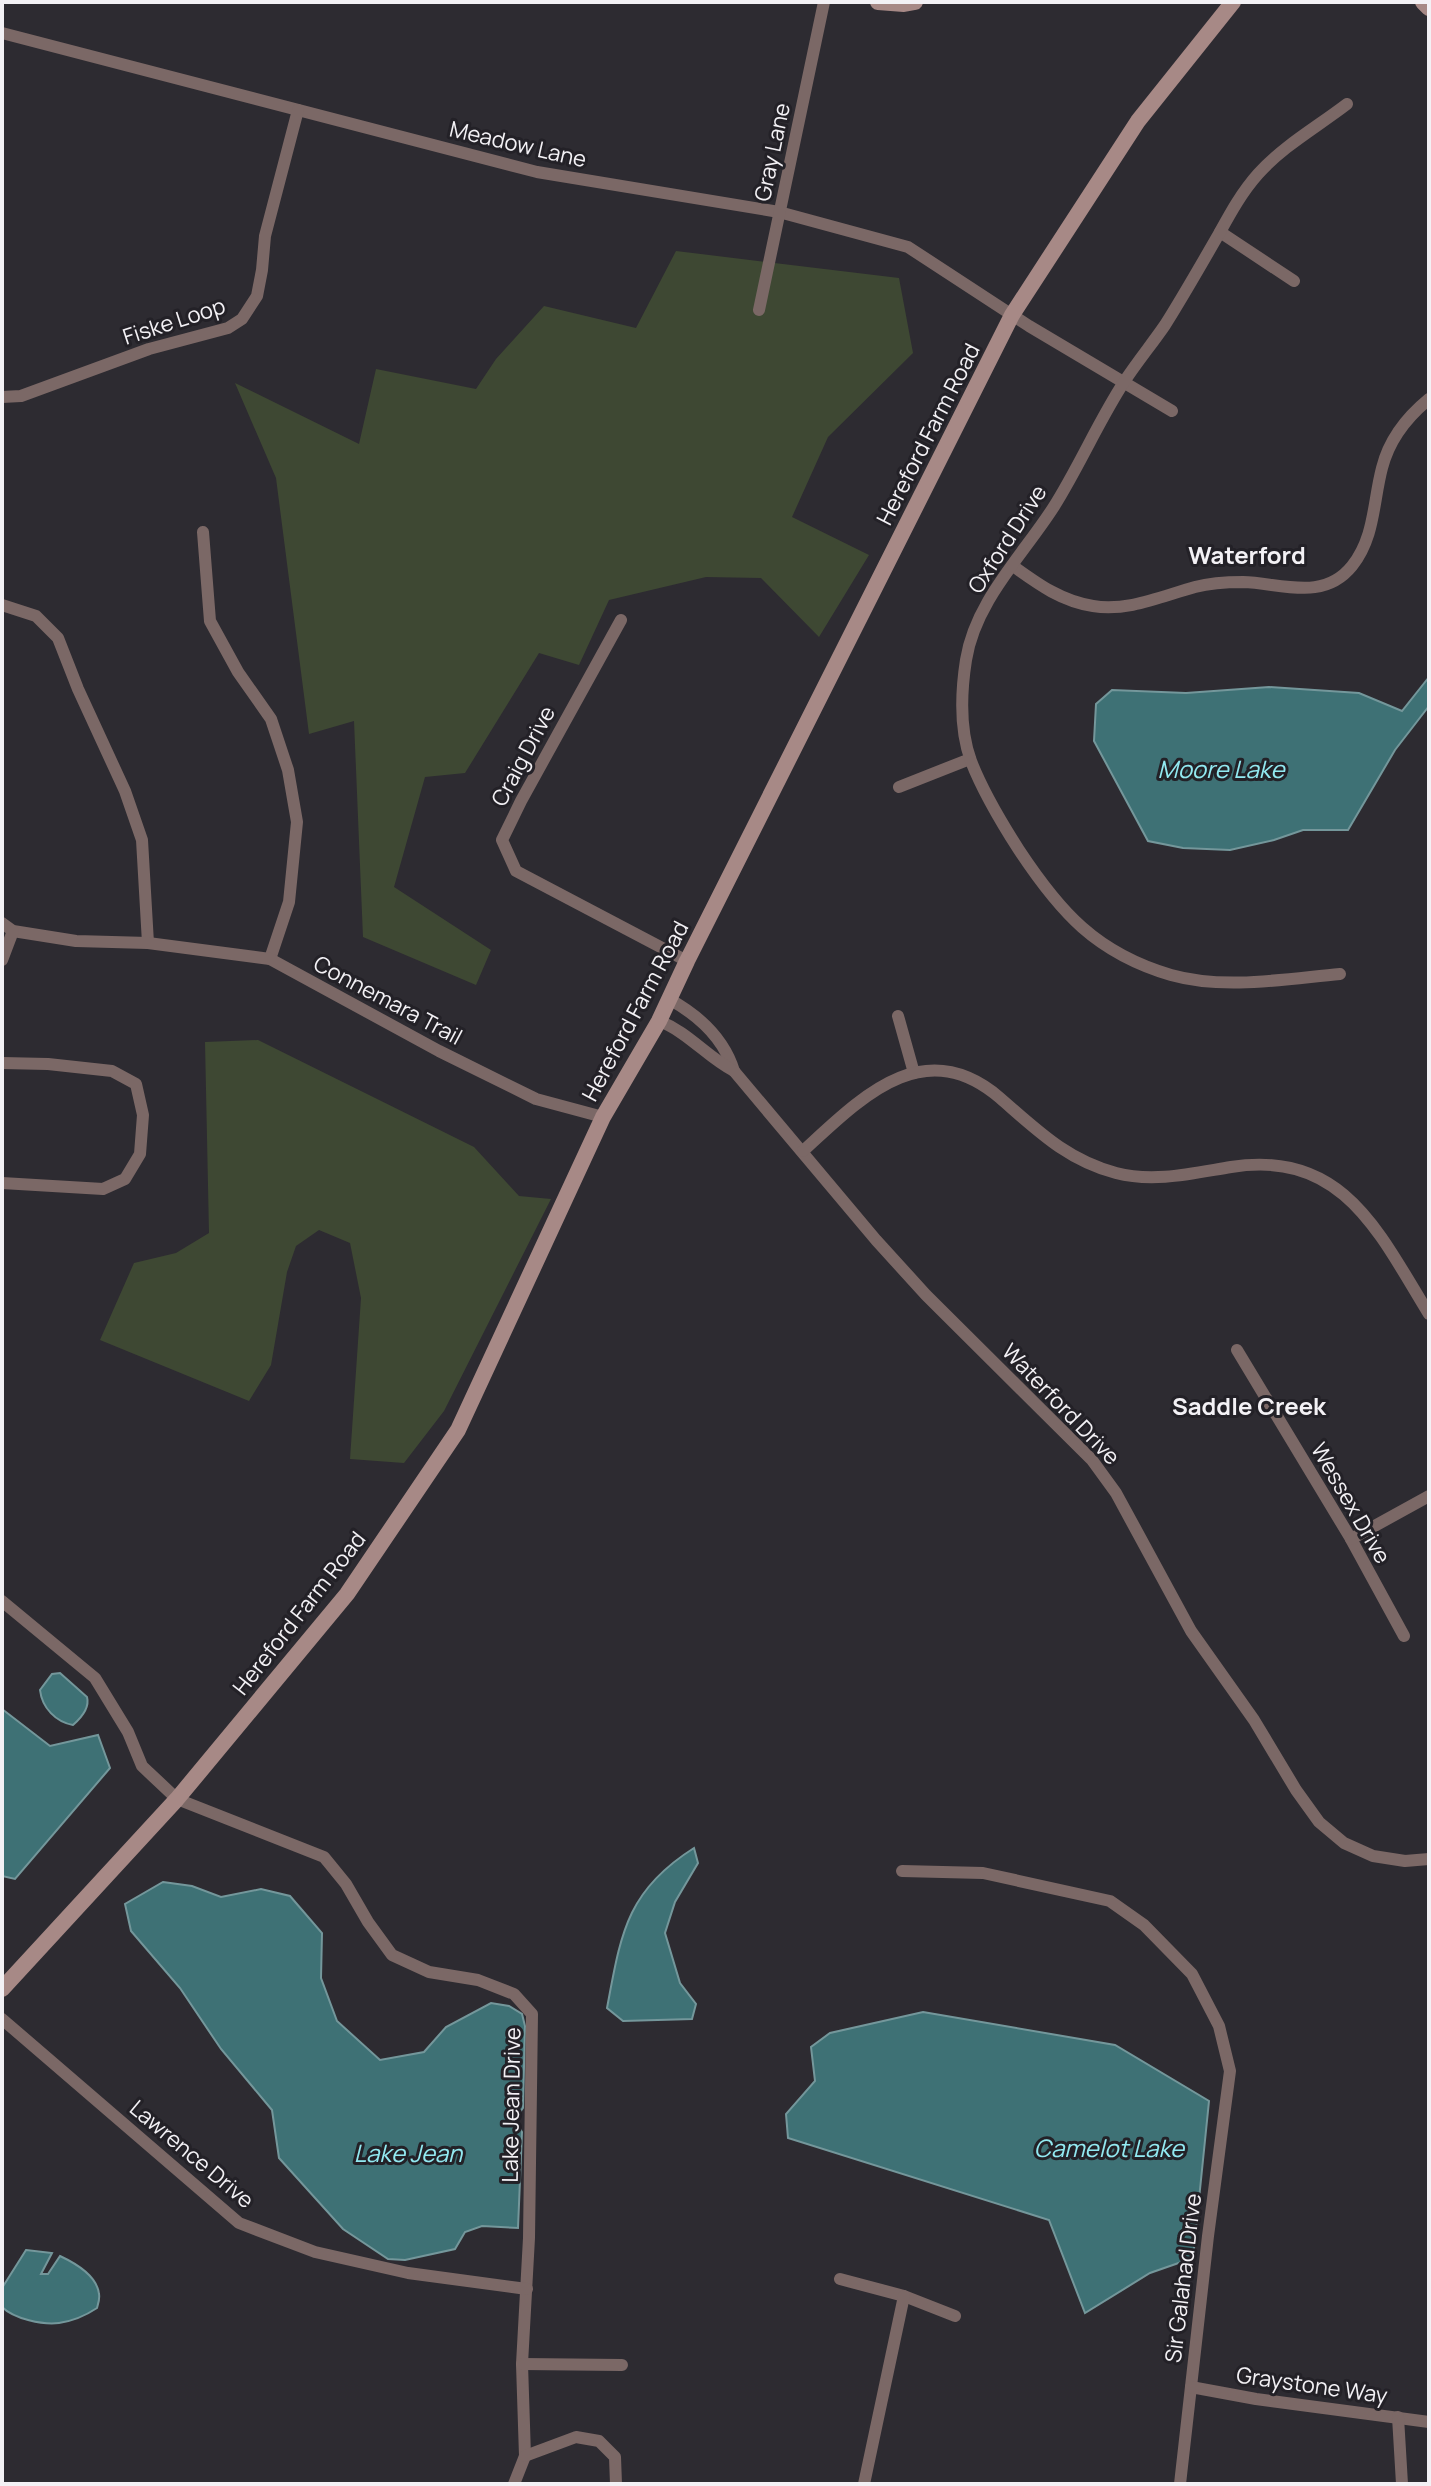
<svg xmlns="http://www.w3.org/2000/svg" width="1431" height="2486" viewBox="0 0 1431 2486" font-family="Manrope,sans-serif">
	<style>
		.green { fill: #3e4833 }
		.water { fill: #3e7175; stroke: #74979b; stroke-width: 2 }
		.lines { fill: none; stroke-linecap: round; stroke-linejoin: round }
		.street { stroke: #7b6866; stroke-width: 12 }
		.secondary { stroke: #a78986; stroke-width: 16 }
		.labels { text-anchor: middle; stroke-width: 6; stroke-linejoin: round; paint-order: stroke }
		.street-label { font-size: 22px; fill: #f3f1f5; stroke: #232127 }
		.neighbourhood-label { font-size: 24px; font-weight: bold; fill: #f3f1f5; stroke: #232127 }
		.water-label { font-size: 24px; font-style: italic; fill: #92e9f1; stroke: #232127 }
	</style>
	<rect width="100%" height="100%" fill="#2d2b31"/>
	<g class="green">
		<path d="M 676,251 L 899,278 L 913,353 L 828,437 L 792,517 L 869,555 L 819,637 L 761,578 L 706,577 L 609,600 L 579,665 L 539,653 L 465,773 L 425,777 L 394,887 L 491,950 L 476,985 L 363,937 L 354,721 L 309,734 L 276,478 L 235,383 L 359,444 L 376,369 L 476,389 L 496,359 L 544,306 L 636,328 Z"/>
		<path d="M 258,1040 L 474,1147 L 519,1196 L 551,1199 L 444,1411 L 404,1463 L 350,1459 L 361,1298 L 350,1243 L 319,1230 L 296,1246 L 287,1272 L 271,1365 L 249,1401 L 100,1340 L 134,1263 L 176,1253 L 209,1233 L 205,1042 Z"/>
	</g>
	<g class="water">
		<path d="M 1429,677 L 1429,706 L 1395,750 L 1348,830 L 1303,830 L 1274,840 L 1230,850 L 1183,848 L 1148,841 L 1094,741 L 1096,704 L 1112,690 L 1186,693 L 1269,687 L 1359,693 L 1402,711 Z"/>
		<path d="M 60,1673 L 87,1697 C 90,1708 81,1718 73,1725 C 56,1722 42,1708 40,1690 L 52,1674 Z"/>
		<path d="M 2,1709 L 50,1746 L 98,1735 L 110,1768 L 15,1879 L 2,1876 Z"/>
		<path d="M 694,1848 L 698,1863 L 675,1902 L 665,1933 L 680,1983 L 696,2004 L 692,2019 L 623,2021 L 607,2008 C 621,1934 626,1891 694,1848 Z"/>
		<path d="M 163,1882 L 192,1886 L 221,1897 L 261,1889 L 290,1896 L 322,1933 L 321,1978 L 337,2021 L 380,2060 L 424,2052 L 446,2027 L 491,2003 L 509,2006 L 522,2014 L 525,2026 L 523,2108 C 516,2117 515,2122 522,2132 L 518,2228 L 482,2226 L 465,2232 L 455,2249 L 405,2260 L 388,2259 L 343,2229 L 279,2158 L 272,2110 L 221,2049 L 180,1988 L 131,1931 L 125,1904 Z"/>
		<path d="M 923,2012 L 1115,2045 L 1209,2101 L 1193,2258 L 1150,2273 L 1085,2313 L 1049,2220 L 788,2138 L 786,2114 L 815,2081 L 811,2047 L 830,2033 Z"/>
		<path d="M 26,2250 L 52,2253 L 41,2274 L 48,2274 L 60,2256 C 75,2263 97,2275 99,2294 C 100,2299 98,2304 97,2308 C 85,2316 73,2321 59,2323 C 43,2325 14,2319 2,2307 L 2,2288 Z"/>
	</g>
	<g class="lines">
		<g class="street">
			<path d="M 2,33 L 537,172 L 779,212 L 908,247 L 1029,326 L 1172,411"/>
			<path d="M 1220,232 L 1294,281"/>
			<path d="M 759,310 L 824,2"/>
			<path d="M 2,397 L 21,396 L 149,349 L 228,328 L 242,319 L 257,296 L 262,270 L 265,236 L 298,110"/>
			<path d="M 203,532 L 210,621 L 238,672 L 271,719 L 288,770 L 297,822 L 289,902 L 270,959"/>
			<path d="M 1013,566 C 1038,584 1061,601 1093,606 C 1127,612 1162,596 1195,587 C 1210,583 1227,582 1243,582 C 1281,583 1323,602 1352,566 C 1375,537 1373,502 1382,468 C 1389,440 1407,417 1429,399"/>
			<path d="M 2,605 L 36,616 L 58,638 L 78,689 L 125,791 L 142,840 L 148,943"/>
			<path d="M 621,620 L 521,801 L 502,840 L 516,871 L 687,961"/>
			<path d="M 899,787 L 970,759"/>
			<path d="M 2,923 L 13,931 L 76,941 L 148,943 L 270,959 L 439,1051 L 536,1099 L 603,1117"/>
			<path d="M 2,960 L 13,931"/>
			<path d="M 1340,974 C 1285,979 1224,990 1171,975 C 1096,953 1060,912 1019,850 C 1001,822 983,792 971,761 C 960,731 961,692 966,660 C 975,602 1022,556 1053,508 C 1079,467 1098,422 1124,382 C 1137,362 1152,344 1165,325 C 1184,295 1202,263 1220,232 C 1231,212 1242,192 1258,174 C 1283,146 1317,127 1347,104"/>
			<path d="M 669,999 C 698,1015 724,1039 734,1071"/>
			<path d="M 898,1016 L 914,1073"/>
			<path d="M 659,1021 C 688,1032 707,1057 734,1071 L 876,1240 L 926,1295 L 1092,1460 L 1116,1493 L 1191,1631 L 1254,1720 L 1296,1790 L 1319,1822 L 1344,1843 L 1373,1856 L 1405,1861 L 1429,1859"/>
			<path d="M 2,1063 L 48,1064 L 112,1071 L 136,1084 L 143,1115 L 140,1154 L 125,1179 L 103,1189 L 2,1183"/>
			<path d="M 803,1151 C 860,1099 923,1032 1000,1098 C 1038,1131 1067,1160 1116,1173 C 1154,1183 1194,1173 1231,1167 C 1343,1149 1379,1233 1429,1314"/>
			<path d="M 1237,1350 L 1351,1539 L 1404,1636"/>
			<path d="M 1351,1539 L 1429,1496"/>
			<path d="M 2,1601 L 95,1678 L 128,1732 L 142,1766 L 177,1799 L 324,1857 L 346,1884 L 368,1922 L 392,1955 L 429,1972 L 478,1980 L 514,1994 L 532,2014 L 529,2238 L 522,2364 L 525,2456 L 514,2484"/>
			<path d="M 902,1871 L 983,1873 L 1110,1901 L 1144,1925 L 1192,1974 L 1219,2026 L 1230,2071 L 1208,2236 L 1180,2484"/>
			<path d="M 2,2019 L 239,2223 L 315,2252 L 408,2273 L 527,2289"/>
			<path d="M 840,2279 L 904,2296 L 955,2316"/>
			<path d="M 522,2364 L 622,2365"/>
			<path d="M 1191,2387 L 1256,2399 L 1429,2422"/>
			<path d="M 1398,2417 L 1402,2484"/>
			<path d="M 525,2456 L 576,2437 L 599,2441 L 615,2457 L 616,2484"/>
			<path d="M 864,2484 L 904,2296"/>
		</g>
		<g class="secondary">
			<path d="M 878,2 L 904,4 L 915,2"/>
			<path d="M 1423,2 L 1429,8"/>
			<path d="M 2,1989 L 177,1799 L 347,1594 L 458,1430 L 603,1117 L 659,1021 L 687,961 L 1012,315 L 1138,121 L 1233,2"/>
		</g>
	</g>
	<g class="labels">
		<g class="street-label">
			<text transform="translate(518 144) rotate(13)" y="8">Meadow Lane</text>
			<text transform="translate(772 152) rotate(-78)" y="8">Gray Lane</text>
			<text transform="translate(174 321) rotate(-18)" y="8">Fiske Loop</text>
			<text transform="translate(928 434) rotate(-63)" y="8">Hereford Farm Road</text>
			<text transform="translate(1007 539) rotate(-57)" y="8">Oxford Drive</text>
			<text transform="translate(523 756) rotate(-62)" y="8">Craig Drive</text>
			<text transform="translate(388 1000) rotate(28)" y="8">Connemara Trail</text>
			<text transform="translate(635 1011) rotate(-62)" y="8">Hereford Farm Road</text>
			<text transform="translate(1061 1404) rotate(46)" y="8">Waterford Drive</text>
			<text transform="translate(1351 1503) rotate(60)" y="8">Wessex Drive</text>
			<text transform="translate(299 1613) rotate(-52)" y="8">Hereford Farm Road</text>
			<text transform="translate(511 2105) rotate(-89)" y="8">Lake Jean Drive</text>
			<text transform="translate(192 2154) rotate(40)" y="8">Lawrence Drive</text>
			<text transform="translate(1183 2278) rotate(-83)" y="8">Sir Galahad Drive</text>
			<text transform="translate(1312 2385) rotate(8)" y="8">Graystone Way</text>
		</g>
		<g class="neighbourhood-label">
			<text x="1247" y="564">Waterford</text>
			<text x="1249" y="1415">Saddle Creek</text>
		</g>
		<g class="water-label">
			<text x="1221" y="778">Moore Lake</text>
			<text x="1109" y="2157">Camelot Lake</text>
			<text x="408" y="2162">Lake Jean</text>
		</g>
	</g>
	<rect width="1431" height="2486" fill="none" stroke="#f3f1f5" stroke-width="8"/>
</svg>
